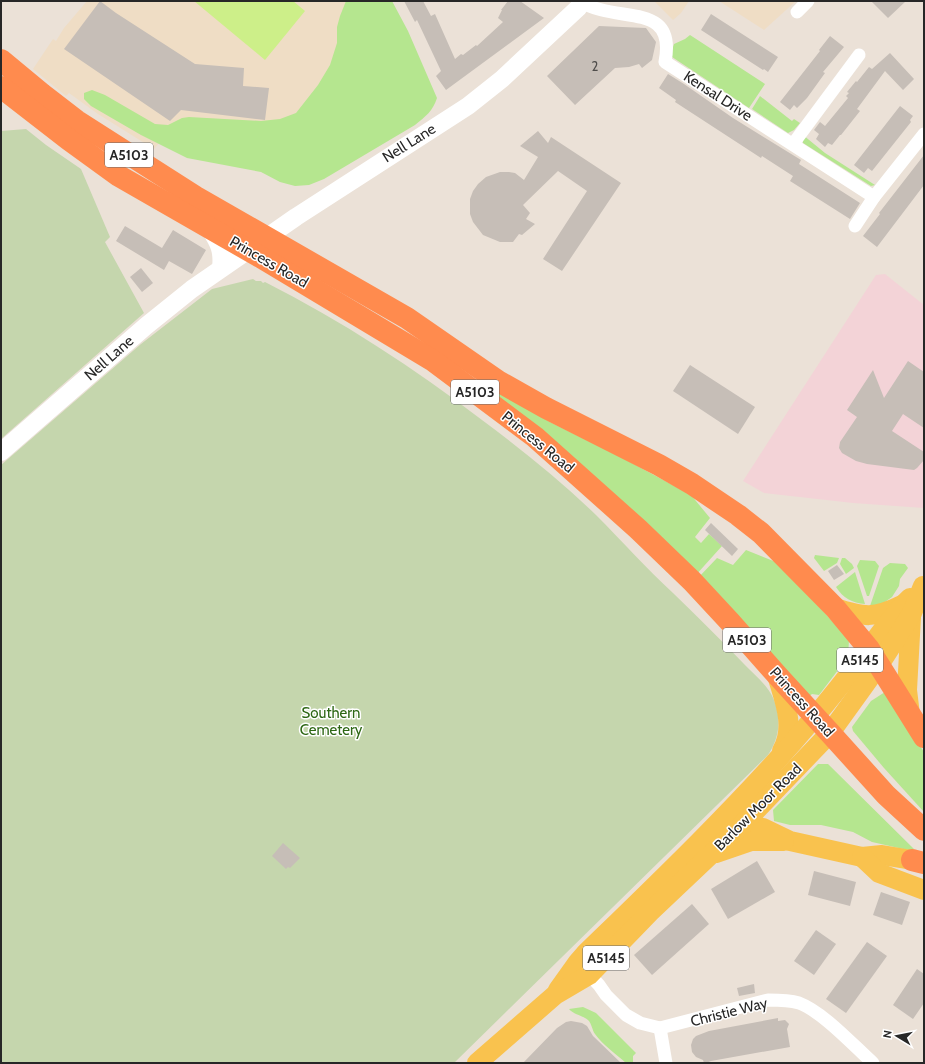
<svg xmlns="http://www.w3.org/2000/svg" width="925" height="1064" viewBox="0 0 925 1064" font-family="Cabin,sans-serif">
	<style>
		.education { fill: #efddc5 }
		.medical { fill: #f3d3d7 }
		.green { fill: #b5e68f }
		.cemetery { fill: #c5d6ad }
		.pitch { fill: #cdef89 }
		.building { fill: #c6beb7 }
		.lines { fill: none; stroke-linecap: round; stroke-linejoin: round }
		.street { stroke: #fff; stroke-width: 13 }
		.secondary { stroke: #fff; stroke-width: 18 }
		.primary { stroke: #f9c24e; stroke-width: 20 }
		.highway { stroke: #ff8b4e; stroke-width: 22 }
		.labels { text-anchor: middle; stroke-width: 3; stroke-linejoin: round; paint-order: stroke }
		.number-label { font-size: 13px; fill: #4f4d4b }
		.shield { fill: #fff; stroke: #686868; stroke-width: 1 }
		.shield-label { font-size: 14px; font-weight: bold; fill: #272727 }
		.street-label { font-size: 15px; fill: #272727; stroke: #fff }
		.park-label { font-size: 15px; fill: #2d6714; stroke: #fff }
	</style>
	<rect width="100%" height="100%" fill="#ebe1d7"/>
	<g class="education">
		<path d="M 87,1 L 375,1 L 299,114 L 284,120 L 174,126 L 154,149 L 98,114 L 69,93 L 66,96 L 33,69 L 53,39 L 56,41 L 64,28 Z"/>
		<path d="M 654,1 L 689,1 L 681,13 L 673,20 Z"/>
		<path d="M 719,1 L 796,1 L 764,30 Z"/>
	</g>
	<path class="medical" d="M 885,274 L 924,305 L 924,508 L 853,503 L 764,493 L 743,481 L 876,275 Z"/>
	<g class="green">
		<path d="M 346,1 L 392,1 L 408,31 L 437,98 C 433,111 425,117 415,125 L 324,179 L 309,185 L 295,186 L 280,182 L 261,172 L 187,158 L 141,135 L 91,106 L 84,99 L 84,93 L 92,90 L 105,95 L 155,124 L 168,125 L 182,118 L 189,117 L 261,121 L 280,119 L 296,113 L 318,85 L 330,65 L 337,43 L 337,27 L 340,16 Z"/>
		<path d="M 690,35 L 765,84 L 749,108 L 672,57 L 672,50 L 674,44 L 685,39 Z"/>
		<path d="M 760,96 L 792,121 L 794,119 L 800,123 L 794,130 L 788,133 L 752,109 Z"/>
		<path d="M 803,135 L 825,153 L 875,185 L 871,186 L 803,143 Z"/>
		<path d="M 488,386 L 550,422 L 617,455 L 691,495 L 710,518 L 695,537 L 701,543 L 709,534 L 722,546 L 695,576 L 485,392 Z"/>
		<path d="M 746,550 L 781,564 L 849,640 L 848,657 L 819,695 L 812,694 L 808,697 L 697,579 L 717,558 L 733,565 Z"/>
		<path d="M 815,555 L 839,558 L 837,563 L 824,571 L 814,558 Z"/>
		<path d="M 842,558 L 845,558 L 852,564 L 854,568 L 846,574 L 840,564 Z"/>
		<path d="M 860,560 L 875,561 L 879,566 L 869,596 L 867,596 L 857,566 Z"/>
		<path d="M 890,563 L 905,564 L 908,568 L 900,579 L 899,586 L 892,597 L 882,604 L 870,606 L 883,568 Z"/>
		<path d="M 855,572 L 865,604 C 852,603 843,598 836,587 Z"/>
		<path d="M 885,692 L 924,752 L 924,812 L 884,768 L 853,731 L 852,727 L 871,701 Z"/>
		<path d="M 818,764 L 828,764 L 914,849 L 912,851 L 872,842 L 853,832 L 821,825 L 790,825 L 774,821 L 773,810 Z"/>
		<path d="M 583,1007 L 596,1013 L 636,1053 L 633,1056 L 633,1063 L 626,1063 C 617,1055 602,1044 595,1034 C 592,1030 592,1024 588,1020 C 582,1015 574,1015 569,1009 Z"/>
	</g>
	<g class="cemetery">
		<path d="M 26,129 L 46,145 L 81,169 L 110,237 L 105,242 L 144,313 L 1,439 L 1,131 Z"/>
		<path d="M 253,279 L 256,281 L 261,281 L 263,283 L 265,282 C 342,321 414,368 482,420 C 522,450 561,481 596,515 C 622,541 646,568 673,593 C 697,616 721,640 744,664 C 755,675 769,687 774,700 C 782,719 779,739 768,755 L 454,1063 L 1,1063 L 1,465 L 141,344 L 212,289 Z"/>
	</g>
	<path class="pitch" d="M 194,1 L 293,1 L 305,11 L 265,60 Z"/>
	<g class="building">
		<path d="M 100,1 L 116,13 L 195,64 L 244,68 L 243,86 L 269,88 L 265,120 L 181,110 L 170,121 L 64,49 Z"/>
		<path d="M 404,1 L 423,1 L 431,16 L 435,14 L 455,59 L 461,54 L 463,55 L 476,45 L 477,46 L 503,22 L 498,18 L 502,10 L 501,10 L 508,1 L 520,1 L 544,18 L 446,90 L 436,76 L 441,71 L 417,20 L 415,22 Z"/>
		<path d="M 871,1 L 906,1 L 888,18 Z"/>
		<path d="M 711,14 L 778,57 L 768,72 L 764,69 L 763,70 L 701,30 Z"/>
		<path d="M 599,26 L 646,28 L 656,42 L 652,60 L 642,68 L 639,64 L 629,67 L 615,68 L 575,105 L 547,76 Z"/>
		<path d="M 830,36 L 844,47 L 823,72 L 825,73 L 807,98 L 797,108 L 794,105 L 790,110 L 780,102 L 820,51 L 819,50 Z"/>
		<path d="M 890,53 L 914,79 L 903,90 L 885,71 L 857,109 L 860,111 L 841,135 L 840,135 L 832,145 L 828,143 L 825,147 L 816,139 L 819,134 L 814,130 L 820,122 L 825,126 L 848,98 L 846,96 L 849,93 L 847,92 L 856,81 L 857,82 L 869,67 L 872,69 Z"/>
		<path d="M 668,74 L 684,84 L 733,118 L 801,160 L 799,164 L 860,203 L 850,219 L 790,181 L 793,176 L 762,156 L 761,158 L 675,102 L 676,100 L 659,88 Z"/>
		<path d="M 900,106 L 913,116 L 910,120 L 911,122 L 872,171 L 868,168 L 864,173 L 854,165 Z"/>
		<path d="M 538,131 L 548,143 L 551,137 L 621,183 L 562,271 L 543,259 L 587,191 L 558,171 L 523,205 L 530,213 L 526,219 L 535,224 L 522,235 L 519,234 L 513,242 L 500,242 L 483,235 L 473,222 L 470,214 L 470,199 L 473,191 L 478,184 L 486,177 L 500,172 L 509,172 L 515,173 L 524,180 L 538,157 L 520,146 Z"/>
		<path d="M 924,155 L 924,185 L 877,247 L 863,236 L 880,214 L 879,213 Z"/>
		<path d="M 125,226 L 162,248 L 173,230 L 206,250 L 192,274 L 169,261 L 164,270 L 116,241 Z"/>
		<path d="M 141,268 L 153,283 L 142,292 L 130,277 Z"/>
		<path d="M 908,361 L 924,372 L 924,428 L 903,414 L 892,431 L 924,452 L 924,460 L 917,468 L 914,470 L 867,464 L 856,461 L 842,453 L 839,448 L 840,442 L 857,417 L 847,410 L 873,370 L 884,398 Z"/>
		<path d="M 690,365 L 755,407 L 738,434 L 673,391 Z"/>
		<path d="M 711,523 L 738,549 L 732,556 L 705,530 Z"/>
		<path d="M 837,565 L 844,574 L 834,580 L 828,571 Z"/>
		<path d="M 283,843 L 300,858 L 290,868 L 288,867 L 286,869 L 272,856 Z"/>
		<path d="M 757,861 L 775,892 L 728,919 L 711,889 Z"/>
		<path d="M 814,871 L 856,882 L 850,906 L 808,895 Z"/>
		<path d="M 881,892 L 910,902 L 902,925 L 873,915 Z"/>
		<path d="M 692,904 L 709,924 L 652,975 L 634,955 Z"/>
		<path d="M 816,930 L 836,944 L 814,975 L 794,961 Z"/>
		<path d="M 867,942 L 887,956 L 846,1013 L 826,999 Z"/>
		<path d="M 917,969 L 924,974 L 924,1003 L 913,1019 L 893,1005 Z"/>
		<path d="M 754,984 L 755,993 L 739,996 L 737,988 Z"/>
		<path d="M 778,1018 L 778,1021 L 785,1020 L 789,1024 L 787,1029 L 790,1047 L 711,1061 L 706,1063 L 704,1063 L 703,1060 L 696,1057 L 692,1052 L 691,1045 L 693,1039 L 696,1036 L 709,1031 Z"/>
		<path d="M 571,1021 L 582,1023 L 587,1026 L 593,1036 L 621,1063 L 523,1063 L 557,1028 L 566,1022 Z"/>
	</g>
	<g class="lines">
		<g class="street">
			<path d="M 580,1 C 617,25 677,0 665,62 L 874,197"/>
			<path d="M 797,12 L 808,1"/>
			<path d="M 793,144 L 859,55"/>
			<path d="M 855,226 L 874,197 L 924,134"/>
			<path d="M 584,969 L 599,985 L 606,995 L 626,1015 L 640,1023 L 660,1028 L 768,1000 C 778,1000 789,1000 799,1003 C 823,1012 853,1045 873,1063"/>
			<path d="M 660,1028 L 666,1063"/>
		</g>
		<g class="secondary">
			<path d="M 210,229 C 219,243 223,251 221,268"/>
			<path d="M 1,452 L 146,326 L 192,289 L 296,217 L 468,106 L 502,79 L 578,8 L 583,1"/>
		</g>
		<g class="primary">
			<path d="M 835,608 C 864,617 874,619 902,605"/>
			<path d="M 777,675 C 784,700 796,726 782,751"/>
			<path d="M 910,715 L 907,690 L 911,617"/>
			<path d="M 732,822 L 763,828 L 790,841 L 862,857 L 882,855 L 912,860"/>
			<path d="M 716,853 L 751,841 L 784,841"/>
			<path d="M 862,857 L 879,873 L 924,890"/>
			<path d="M 558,990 L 578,962 L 585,954 C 656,885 728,816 794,741 C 820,711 845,681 868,649 C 882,632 894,613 910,598"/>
			<path d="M 477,1063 L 555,995 L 589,975 L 650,912 L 743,824 L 830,733 L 879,665 L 897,637 L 912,613 L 923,586"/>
		</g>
		<g class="highway">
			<path d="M 1,60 L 42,94 L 77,121 L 196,197 L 407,318 L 498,381 L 546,408 L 659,465 L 692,484 L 738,515 L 761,533 L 835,608 L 869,649 L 924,737"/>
			<path d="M 1,87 L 68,139 L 119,176 L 262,258 L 432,360 L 535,437 L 638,529 L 692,581 L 731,623 L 777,675 L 830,733 L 886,795 L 924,830"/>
			<path d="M 912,860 L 924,863"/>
		</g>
	</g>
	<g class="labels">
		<g class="number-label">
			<text x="595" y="71">2</text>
		</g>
		<g class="shield">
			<rect x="105" y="143" width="48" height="24" rx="3"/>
			<rect x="451" y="380" width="48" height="24" rx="3"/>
			<rect x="723" y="628" width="48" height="24" rx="3"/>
			<rect x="837" y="648" width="46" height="24" rx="3"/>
			<rect x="583" y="946" width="46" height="24" rx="3"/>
		</g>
		<g class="shield-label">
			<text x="129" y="160">A5103</text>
			<text x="475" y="397">A5103</text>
			<text x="747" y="645">A5103</text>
			<text x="860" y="665">A5145</text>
			<text x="606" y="963">A5145</text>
		</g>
		<g class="street-label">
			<text transform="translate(718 96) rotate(33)" y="5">Kensal Drive</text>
			<text transform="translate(409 143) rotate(-32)" y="5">Nell Lane</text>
			<text transform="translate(269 262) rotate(30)" y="5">Princess Road</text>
			<text transform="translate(109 358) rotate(-41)" y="5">Nell Lane</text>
			<text transform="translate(538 442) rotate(39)" y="5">Princess Road</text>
			<text transform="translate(802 702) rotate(48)" y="5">Princess Road</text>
			<text transform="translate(758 807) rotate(-45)" y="5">Barlow Moor Road</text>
			<text transform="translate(729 1012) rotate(-14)" y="5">Christie Way</text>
		</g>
		<g class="park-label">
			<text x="331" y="718">Southern<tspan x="331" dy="17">Cemetery</tspan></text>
		</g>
	</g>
	<rect width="925" height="1064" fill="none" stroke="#272727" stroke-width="4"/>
	<g transform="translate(897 1036) rotate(280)" stroke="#ffffff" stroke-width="3" paint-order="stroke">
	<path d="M0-3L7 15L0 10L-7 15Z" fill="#272727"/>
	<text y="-6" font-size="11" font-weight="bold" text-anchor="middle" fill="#272727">N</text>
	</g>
</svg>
